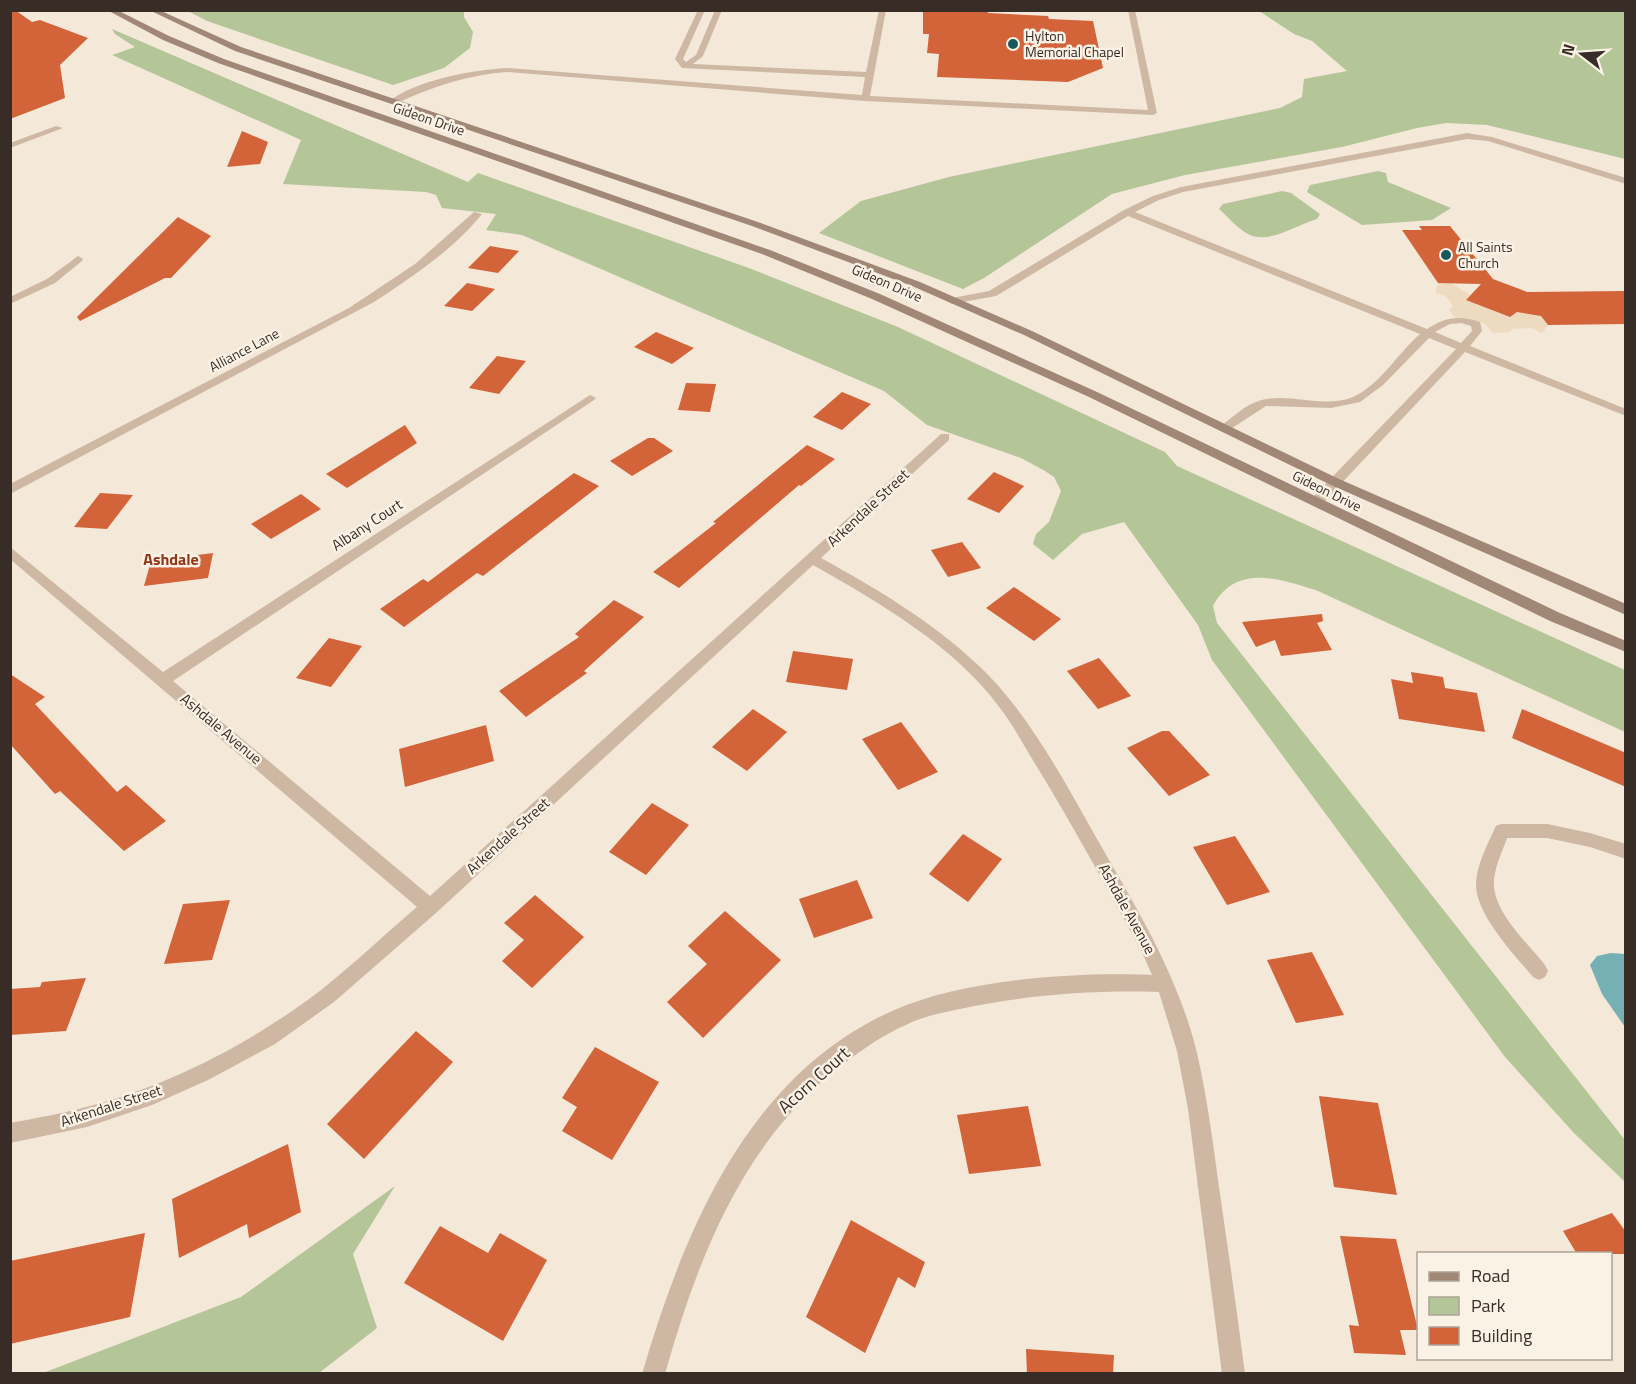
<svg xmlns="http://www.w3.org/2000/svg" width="1636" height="1384" viewBox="0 0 1636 1384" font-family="'Titillium Web',sans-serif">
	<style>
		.green { fill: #b4c598 }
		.plaza { fill: #eedabf }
		.water { fill: #75b0b4 }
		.building { fill: #d36339 }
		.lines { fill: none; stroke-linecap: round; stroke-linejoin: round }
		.service { fill: #ceb8a4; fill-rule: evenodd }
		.minor { fill: #ceb8a4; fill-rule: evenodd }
		.secondary { fill: #a18775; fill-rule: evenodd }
		.poi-dot { fill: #17575e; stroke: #fbf2e6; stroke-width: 2 }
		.labels { text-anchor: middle; stroke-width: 5; stroke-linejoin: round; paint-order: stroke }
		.far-poi-label { font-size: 14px; fill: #382d26; stroke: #fbf2e6; text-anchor: start }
		.far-street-label { font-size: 14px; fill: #382d26; stroke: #fbf2e6 }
		.street-label { font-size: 15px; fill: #382d26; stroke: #fbf2e6 }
		.neighbourhood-label { font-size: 16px; font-weight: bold; fill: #903717; stroke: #fbf2e6 }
		.near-street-label { font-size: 18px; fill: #382d26; stroke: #fbf2e6 }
	</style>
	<rect width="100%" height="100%" fill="#f4e8d9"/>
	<g class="green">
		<path d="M 188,11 L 464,11 L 464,17 L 473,32 L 470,48 L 444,68 L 393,85 L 207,21 Z"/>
		<path d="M 1259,11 L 1625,11 L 1625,159 L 1487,125 L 1446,123 L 1417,128 L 1342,147 L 1185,175 L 1112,194 L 984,278 L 963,289 L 819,233 L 861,201 L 949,177 L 1280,108 L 1302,97 L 1304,79 L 1347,71 L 1312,41 L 1294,34 Z"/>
		<path d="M 112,29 L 468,182 L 478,173 L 749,268 L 898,327 L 1165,452 L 1177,466 L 1625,670 L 1625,732 L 1318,591 C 1281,579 1236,563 1213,606 L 1217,623 L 1625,1140 L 1625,1182 L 1574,1133 L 1505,1057 L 1212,660 L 1198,625 L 1124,522 L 1082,534 L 1053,560 L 1033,544 L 1036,534 L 1049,522 L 1061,491 L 1054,477 L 1045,471 L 1021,458 L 927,425 L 884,391 L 522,235 L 486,230 L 496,214 L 442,208 L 436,195 L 426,192 L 283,184 L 301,140 L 112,55 L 135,47 L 115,34 Z"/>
		<path d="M 1378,171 L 1386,173 L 1388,182 L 1451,208 L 1432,220 L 1362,225 L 1307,192 L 1310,185 Z"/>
		<path d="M 1282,191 L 1291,193 L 1320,214 L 1317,219 C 1296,225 1268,245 1248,234 C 1238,229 1228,217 1219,209 L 1223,204 Z"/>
		<path d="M 395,1186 L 353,1254 L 377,1328 L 319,1373 L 43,1373 L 241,1297 Z"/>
	</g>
	<path class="plaza" d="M 1438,283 L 1451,283 L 1470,295 L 1466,300 L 1510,317 L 1517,312 L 1541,316 L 1548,325 L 1542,333 L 1531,328 L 1513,329 L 1509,332 L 1493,333 L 1485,324 L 1477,321 L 1455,318 L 1449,310 L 1453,306 L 1447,297 L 1435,292 Z"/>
	<path class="water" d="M 1611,953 L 1625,954 L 1625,1027 L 1602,994 L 1590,965 L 1597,956 Z"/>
	<g class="building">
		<path d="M 10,10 L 15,10 L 32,22 L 40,20 L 88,38 L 60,65 L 65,98 L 10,119 Z"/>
		<path d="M 923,10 L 988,11 L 988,13 L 1048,16 L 1049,19 L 1093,21 L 1103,68 L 1068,82 L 937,77 L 939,54 L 927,53 L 929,34 L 923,34 Z"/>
		<path d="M 242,131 L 268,142 L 260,164 L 227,167 Z"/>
		<path d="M 178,217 L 211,236 L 171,278 L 165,278 L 80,321 L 77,317 Z"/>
		<path d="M 1419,226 L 1450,226 L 1493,279 L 1527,292 L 1626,291 L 1626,324 L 1548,325 L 1541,316 L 1517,312 L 1510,317 L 1466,300 L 1481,284 L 1438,283 L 1402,230 L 1422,230 Z"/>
		<path d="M 490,246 L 519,251 L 498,273 L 468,268 Z"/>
		<path d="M 467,283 L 495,289 L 472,311 L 444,306 Z"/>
		<path d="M 656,332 L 694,348 L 672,364 L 634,347 Z"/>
		<path d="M 497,356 L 526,361 L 499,394 L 469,388 Z"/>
		<path d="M 686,383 L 716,384 L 710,412 L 678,410 Z"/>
		<path d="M 842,392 L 871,404 L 842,430 L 813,417 Z"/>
		<path d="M 405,425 L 417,443 L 347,488 L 326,474 Z"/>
		<path d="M 648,438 L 654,438 L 673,451 L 632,476 L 610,461 Z"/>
		<path d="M 807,445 L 835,459 L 801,486 L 799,485 L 679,588 L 653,572 L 716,523 L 713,522 Z"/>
		<path d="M 994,472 L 1024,486 L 999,513 L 967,499 Z"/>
		<path d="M 574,473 L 599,486 L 483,576 L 477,573 L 404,627 L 380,609 L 423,579 L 428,582 Z"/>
		<path d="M 100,493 L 133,495 L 107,529 L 74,527 Z"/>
		<path d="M 301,494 L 321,509 L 271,539 L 251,524 Z"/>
		<path d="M 962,542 L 981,568 L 948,577 L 931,550 Z"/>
		<path d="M 213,553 L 208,578 L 144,586 L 151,561 Z"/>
		<path d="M 1014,587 L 1061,619 L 1034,641 L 986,608 Z"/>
		<path d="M 614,600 L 644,617 L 584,671 L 587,673 L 526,717 L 499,691 L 579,637 L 575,634 Z"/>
		<path d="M 1322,614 L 1323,621 L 1317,623 L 1332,650 L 1281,656 L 1275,640 L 1256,647 L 1242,622 Z"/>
		<path d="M 329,638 L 362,646 L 331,687 L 296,678 Z"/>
		<path d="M 793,651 L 853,659 L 847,690 L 786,682 Z"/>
		<path d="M 1099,658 L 1131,696 L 1098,709 L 1067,671 Z"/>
		<path d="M 1411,672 L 1443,677 L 1445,688 L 1477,693 L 1485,732 L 1399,719 L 1391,679 L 1413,683 Z"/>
		<path d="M 10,674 L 45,697 L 35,704 L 117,792 L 126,785 L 166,821 L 124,851 L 60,791 L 55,794 L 10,744 Z"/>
		<path d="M 753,709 L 787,732 L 747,771 L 712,747 Z"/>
		<path d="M 1522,709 L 1626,753 L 1626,787 L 1512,738 Z"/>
		<path d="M 901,722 L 938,772 L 898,790 L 862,739 Z"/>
		<path d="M 486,725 L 494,761 L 405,787 L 399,749 Z"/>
		<path d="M 1162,731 L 1169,731 L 1210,775 L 1169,796 L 1127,748 Z"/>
		<path d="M 652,803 L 689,825 L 646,875 L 609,852 Z"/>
		<path d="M 963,834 L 1002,859 L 968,902 L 929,874 Z"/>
		<path d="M 1235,836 L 1270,892 L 1227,905 L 1193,847 Z"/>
		<path d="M 857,880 L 873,918 L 814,938 L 799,899 Z"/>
		<path d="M 535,895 L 584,937 L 532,988 L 502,961 L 524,940 L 504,923 Z"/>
		<path d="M 230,900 L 212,960 L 164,964 L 183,904 Z"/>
		<path d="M 725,911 L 781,960 L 703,1038 L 667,1002 L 707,964 L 688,946 Z"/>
		<path d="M 1312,952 L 1344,1015 L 1296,1023 L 1267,960 Z"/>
		<path d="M 86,978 L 66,1031 L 10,1035 L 10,989 L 40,987 L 42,982 Z"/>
		<path d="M 416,1031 L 453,1062 L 364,1159 L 327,1124 Z"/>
		<path d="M 595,1047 L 659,1082 L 612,1160 L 562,1131 L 577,1107 L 562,1098 Z"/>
		<path d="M 1319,1096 L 1378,1103 L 1397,1195 L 1334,1187 Z"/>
		<path d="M 1028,1106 L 1041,1166 L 969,1174 L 957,1115 Z"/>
		<path d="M 288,1144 L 301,1212 L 249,1238 L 247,1224 L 179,1258 L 172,1199 Z"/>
		<path d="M 1612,1213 L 1626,1232 L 1626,1254 L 1577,1254 L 1563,1231 Z"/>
		<path d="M 851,1220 L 925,1262 L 915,1288 L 898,1277 L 865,1353 L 806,1317 Z"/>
		<path d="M 440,1226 L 488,1253 L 500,1233 L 547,1260 L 503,1341 L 404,1283 Z"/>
		<path d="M 145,1233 L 130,1317 L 10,1344 L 10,1261 Z"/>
		<path d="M 1340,1236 L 1396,1239 L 1418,1330 L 1400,1330 L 1406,1355 L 1354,1353 L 1349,1325 L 1359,1326 Z"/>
		<path d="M 1026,1349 L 1114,1355 L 1113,1374 L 1027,1374 Z"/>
	</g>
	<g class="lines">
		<g class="service">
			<path d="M 698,10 L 705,10 L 683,59 L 686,62 L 696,55 L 715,10 L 722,10 L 703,56 L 693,64 L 866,72 L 879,10 L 886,10 L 870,96 L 1148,110 L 1128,10 L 1135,10 L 1157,113 L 1153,115 L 865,101 L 507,72 C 466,75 432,87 395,104 L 388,102 C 416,80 472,70 507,68 L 862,95 L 865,77 L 682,68 L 675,59 Z"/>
			<path d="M 1467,133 L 1492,137 L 1626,178 L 1626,184 L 1488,141 L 1467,139 L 1183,192 L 1159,200 L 1135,212 L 1427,329 C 1445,317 1459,315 1480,322 L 1482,331 L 1470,346 L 1626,409 L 1626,416 L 1465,352 L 1321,505 L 1316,506 L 1310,502 L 1311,499 L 1456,349 L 1429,338 L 1383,385 L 1360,402 L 1331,408 L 1266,406 L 1226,432 L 1220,428 L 1222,425 C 1233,417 1243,407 1256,402 C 1287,390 1322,410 1353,397 C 1380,385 1398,353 1420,334 L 1128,216 L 996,296 L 952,304 L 947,301 L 952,298 L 989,291 L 1124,210 L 1153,196 L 1181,187 ZM 1461,323 L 1471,326 L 1472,331 L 1461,343 L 1435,332 L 1450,324 Z"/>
			<path d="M 1502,824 L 1508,826 L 1510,831 C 1504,847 1496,863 1494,879 C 1491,911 1527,942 1545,965 L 1548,971 L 1545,977 L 1539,980 L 1533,977 C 1514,954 1475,914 1476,883 C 1477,864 1488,843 1496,826 Z"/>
		</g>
		<g class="minor">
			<path d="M 56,126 L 63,128 L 10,148 L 10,143 Z"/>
			<path d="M 474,212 L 482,214 C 453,250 412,277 374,302 L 10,494 L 10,484 L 349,308 L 415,264 Z"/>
			<path d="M 78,256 L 83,259 L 82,261 L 55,283 L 10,304 L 10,297 L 47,279 Z"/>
			<path d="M 590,395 L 596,398 L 594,400 L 173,681 L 430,896 L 941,434 L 949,434 L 949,440 L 821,558 C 877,589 930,620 977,664 C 1027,710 1063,779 1097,839 C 1136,907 1178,975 1197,1053 C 1207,1097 1213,1142 1219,1187 C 1228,1249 1237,1311 1245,1374 L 1222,1374 L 1188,1109 L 1177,1051 L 1159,992 C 1092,990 1026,995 960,1009 C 942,1013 924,1016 908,1024 C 884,1034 863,1049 842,1065 C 743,1141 698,1257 665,1374 L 642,1374 C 684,1231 747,1076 892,1011 C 964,979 1074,972 1152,975 L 1142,952 C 1107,888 1072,824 1034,762 C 1023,744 1013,725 1000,708 C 955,646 878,602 813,565 L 436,913 L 334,1002 L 275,1044 L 208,1080 L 152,1105 L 87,1127 L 10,1143 L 10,1123 C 36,1118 61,1114 86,1107 C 169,1086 253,1042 321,990 C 354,964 385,934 417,907 L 10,559 L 10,547 L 163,672 Z"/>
			<path d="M 1502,824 L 1547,824 L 1590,833 L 1626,844 L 1626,859 L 1590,847 L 1547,838 L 1502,838 L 1496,836 L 1494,831 L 1496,826 Z"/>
		</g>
		<g class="secondary">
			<path d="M 107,10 L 117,10 L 169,36 L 224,59 L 770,250 L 880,294 L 1097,392 L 1560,613 L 1626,641 L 1626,652 L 1550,621 L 1089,397 L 872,299 L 762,254 L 218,63 L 163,40 Z"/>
			<path d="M 149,10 L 159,10 L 241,47 L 758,222 L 920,282 L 1032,331 L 1339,479 L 1626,604 L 1626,615 L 1331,485 L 1024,335 L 912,286 L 752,226 L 235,51 Z"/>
		</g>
	</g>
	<g class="poi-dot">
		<circle cx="1013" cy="44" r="6"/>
		<circle cx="1446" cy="255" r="6"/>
	</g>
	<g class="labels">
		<g class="far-poi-label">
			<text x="1025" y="41">Hylton<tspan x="1025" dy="16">Memorial Chapel</tspan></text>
			<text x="1458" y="252">All Saints<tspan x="1458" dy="16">Church</tspan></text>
		</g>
		<g class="far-street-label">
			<text transform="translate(429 119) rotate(19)" y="5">Gideon Drive</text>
			<text transform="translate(887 283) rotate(23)" y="5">Gideon Drive</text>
			<text transform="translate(244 350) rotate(-28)" y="5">Alliance Lane</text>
			<text transform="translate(1327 491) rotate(26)" y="5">Gideon Drive</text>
		</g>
		<g class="street-label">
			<text transform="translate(868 508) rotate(-43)" y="5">Arkendale Street</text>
			<text transform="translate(367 525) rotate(-33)" y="5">Albany Court</text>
			<text transform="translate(221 729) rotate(40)" y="5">Ashdale Avenue</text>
			<text transform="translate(508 836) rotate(-42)" y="5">Arkendale Street</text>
			<text transform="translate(1127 909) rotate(61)" y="5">Ashdale Avenue</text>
			<text transform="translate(111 1106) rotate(-18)" y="5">Arkendale Street</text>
		</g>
		<g class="neighbourhood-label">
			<text x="171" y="565">Ashdale</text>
		</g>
		<g class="near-street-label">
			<text transform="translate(814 1080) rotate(-42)" y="6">Acorn Court</text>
		</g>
	</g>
	<rect width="1636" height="1384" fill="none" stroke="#382d26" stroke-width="24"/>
	<rect x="1417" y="1252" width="195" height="108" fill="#fbf2e6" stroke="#ada399" stroke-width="1.5"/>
	<rect x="1429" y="1272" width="30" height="9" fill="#a18775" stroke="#ada399" stroke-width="1.5"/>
	<text x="1471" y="1282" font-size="18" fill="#382d26">Road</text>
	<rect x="1429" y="1297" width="30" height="18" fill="#b4c598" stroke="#ada399" stroke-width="1.5"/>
	<text x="1471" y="1312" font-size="18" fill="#382d26">Park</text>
	<rect x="1429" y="1327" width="30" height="18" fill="#d36339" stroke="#ada399" stroke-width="1.5"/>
	<text x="1471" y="1342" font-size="18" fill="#382d26">Building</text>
	<g transform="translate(1582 54) rotate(287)" stroke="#fbf2e6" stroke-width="4.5" paint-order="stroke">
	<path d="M0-4.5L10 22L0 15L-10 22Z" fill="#382d26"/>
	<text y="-9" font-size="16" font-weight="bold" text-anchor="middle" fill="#382d26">N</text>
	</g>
</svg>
